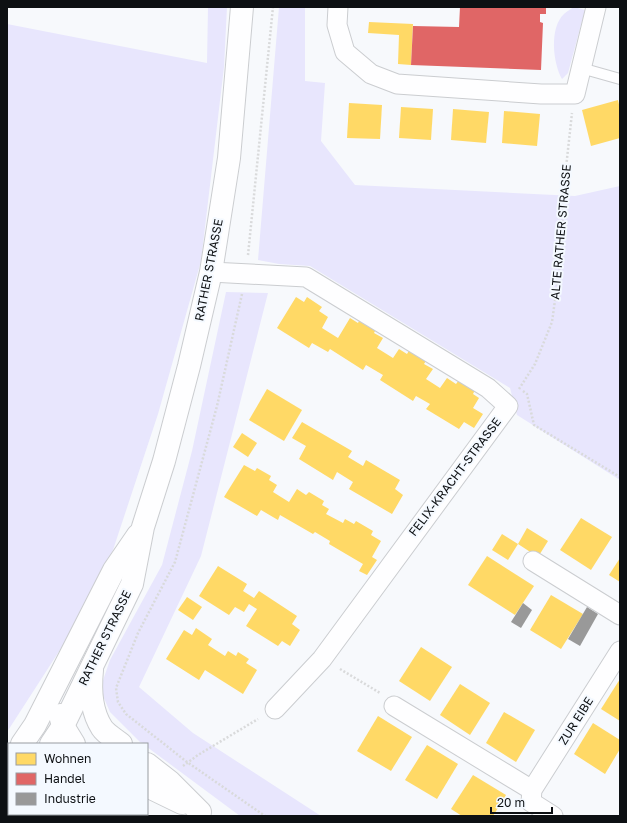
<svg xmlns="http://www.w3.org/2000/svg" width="627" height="823" viewBox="0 0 627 823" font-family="'Golos Text',sans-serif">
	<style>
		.green { fill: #e8e6fd }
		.homes { fill: #ffd966 }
		.shops { fill: #e06666 }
		.industry { fill: #999 }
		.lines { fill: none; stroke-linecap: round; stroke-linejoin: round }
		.lane-casing { stroke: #cbcdd0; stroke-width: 12 }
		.street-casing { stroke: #cbcdd0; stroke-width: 21 }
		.secondary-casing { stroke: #cbcdd0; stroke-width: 24 }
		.path { stroke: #d9dadb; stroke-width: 2.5; stroke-dasharray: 2 2; stroke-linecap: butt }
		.lane { stroke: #fefeff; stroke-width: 10 }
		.street { stroke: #fefeff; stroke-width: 19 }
		.secondary { stroke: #fefeff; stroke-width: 22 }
		.labels { text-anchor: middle; stroke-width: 4; stroke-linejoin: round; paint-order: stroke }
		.street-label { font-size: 12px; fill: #0d1013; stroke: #f4f9ff }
	</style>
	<rect width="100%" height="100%" fill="#f7f9fc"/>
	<g class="green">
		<path d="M 208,7 L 227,7 L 224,67 L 201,261 L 158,414 L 113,550 L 67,639 L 7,732 L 7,24 L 207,63 Z"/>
		<path d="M 279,7 L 305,7 L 305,81 L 325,83 L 321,141 L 355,185 L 575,196 L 620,186 L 620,480 L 517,415 L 510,388 L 310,266 L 279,264 L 258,260 Z"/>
		<path d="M 574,7 L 585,10 L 568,73 L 562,79 C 553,63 549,28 564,14 C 567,11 571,9 574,7 Z"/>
		<path d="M 226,292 L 268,293 L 201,556 L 139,687 L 193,733 L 321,816 L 240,816 L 147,747 L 147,744 L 140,742 L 110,712 L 100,689 L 110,660 L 162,565 L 192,451 Z"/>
	</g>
	<g class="homes">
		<path d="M 369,22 L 413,24 L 411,65 L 398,64 L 399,35 L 368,33 Z"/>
		<path d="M 618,100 L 620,109 L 620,138 L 591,146 L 582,110 Z"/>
		<path d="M 349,103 L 382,105 L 380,139 L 347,138 Z"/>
		<path d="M 401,107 L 433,109 L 431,140 L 399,138 Z"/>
		<path d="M 453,109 L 489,112 L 486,143 L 451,140 Z"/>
		<path d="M 504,111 L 540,114 L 537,146 L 502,143 Z"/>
		<path d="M 296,297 L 304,302 L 307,297 L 322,307 L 319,311 L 328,317 L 322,328 L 338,338 L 350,318 L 358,323 L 360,319 L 376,329 L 374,333 L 383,338 L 377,348 L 393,358 L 399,349 L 407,354 L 410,349 L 427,359 L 424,364 L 433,369 L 426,379 L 440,388 L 447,378 L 456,384 L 459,380 L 475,390 L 473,394 L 479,398 L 473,408 L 483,414 L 474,428 L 464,422 L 459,429 L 426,409 L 430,404 L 416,396 L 413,401 L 380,380 L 383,375 L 366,365 L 363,370 L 330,349 L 328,352 L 312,343 L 309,348 L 277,328 Z"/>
		<path d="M 267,389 L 302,410 L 284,441 L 249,420 Z"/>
		<path d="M 302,422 L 352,451 L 348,457 L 363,466 L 366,460 L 400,480 L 395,489 L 403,495 L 392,514 L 349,489 L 353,482 L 337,472 L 333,480 L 299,459 L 306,446 L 292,438 Z"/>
		<path d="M 242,433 L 257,443 L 248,457 L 233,447 Z"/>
		<path d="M 244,465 L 255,471 L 257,468 L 271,476 L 269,480 L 277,485 L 273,492 L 289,502 L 297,489 L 306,495 L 309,492 L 324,501 L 322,505 L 329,509 L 326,514 L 343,523 L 345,519 L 354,524 L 356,521 L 373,531 L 371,535 L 381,541 L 372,557 L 377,560 L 367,575 L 359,571 L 363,564 L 329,544 L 330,541 L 315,532 L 313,534 L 280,515 L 278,520 L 261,510 L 257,516 L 224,497 Z"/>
		<path d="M 581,518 L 612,537 L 591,570 L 560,550 Z"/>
		<path d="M 527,528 L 548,541 L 538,557 L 518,544 L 508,560 L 492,550 L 502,534 L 518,544 Z"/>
		<path d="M 487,556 L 534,586 L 515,615 L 468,585 Z"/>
		<path d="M 620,558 L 620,582 L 609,575 Z"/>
		<path d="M 218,566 L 247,584 L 243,591 L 254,598 L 259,591 L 297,616 L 292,624 L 300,630 L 290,646 L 282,641 L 278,646 L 246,626 L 257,609 L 249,604 L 244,612 L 235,607 L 229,615 L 199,596 Z"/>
		<path d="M 551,595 L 583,614 L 561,649 L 530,630 Z"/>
		<path d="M 187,597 L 202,607 L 193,620 L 178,610 Z"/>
		<path d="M 196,628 L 212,639 L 208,645 L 225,656 L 228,651 L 236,656 L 238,652 L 249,659 L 246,663 L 257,670 L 243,694 L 205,670 L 199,680 L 166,659 L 184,630 L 192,635 Z"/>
		<path d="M 421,647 L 452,667 L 430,701 L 399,681 Z"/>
		<path d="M 620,679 L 620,721 L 601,709 Z"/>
		<path d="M 460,684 L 490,703 L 470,735 L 440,715 Z"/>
		<path d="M 504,712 L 535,730 L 516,762 L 486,743 Z"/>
		<path d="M 378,716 L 412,737 L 391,771 L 357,751 Z"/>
		<path d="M 593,723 L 620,740 L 620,749 L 605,774 L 574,754 Z"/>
		<path d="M 427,745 L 458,764 L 437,799 L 405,780 Z"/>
		<path d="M 473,775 L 506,795 L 493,816 L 462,816 L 451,809 Z"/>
	</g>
	<path class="shops" d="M 460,7 L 546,7 L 546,14 L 540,14 L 540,22 L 543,23 L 541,70 L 411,65 L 413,26 L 459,27 Z"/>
	<g class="industry">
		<path d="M 523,603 L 532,610 L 521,628 L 511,622 Z"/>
		<path d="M 587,607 L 598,614 L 580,646 L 568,639 Z"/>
	</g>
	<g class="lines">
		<g class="lane-casing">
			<path id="lane" d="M 581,68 L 620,79"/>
		</g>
		<g class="street-casing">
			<g id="street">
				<path d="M 338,7 L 337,25 L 345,52 L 371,74 L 397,84 L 541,94 L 575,94 L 596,7"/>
				<path d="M 211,272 L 306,277 L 488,388 L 508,406 L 322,659 L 275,709"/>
				<path d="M 533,561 L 620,615"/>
				<path d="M 394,706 L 532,790"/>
				<path d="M 553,816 L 531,802 L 532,790 L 620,651"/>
			</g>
		</g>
		<g class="secondary-casing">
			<g id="secondary">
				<path d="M 92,670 C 90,689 91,711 102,728 C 106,734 115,739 121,744"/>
				<path d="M 60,715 L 63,726 L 74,744"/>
				<path d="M 22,744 L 35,725 L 114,570 L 138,535"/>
				<path d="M 51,744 L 63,726 L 132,584 L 143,527 L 164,461 L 189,366 L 211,272 L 229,158 L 242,7"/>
				<path d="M 147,764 L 170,782 L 200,812"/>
				<path d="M 7,767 L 9,764"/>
				<path d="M 147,786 L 182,803"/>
				<path d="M 7,810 L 9,807"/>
			</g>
		</g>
		<g class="path">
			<path d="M 248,255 L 273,7"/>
			<path d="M 242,294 L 217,406 L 175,562 L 138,633 L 116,688 L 118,702 L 126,714 L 187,762 L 265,816"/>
			<path d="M 519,389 L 535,364 L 552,322 L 561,257 L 563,195 L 572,113"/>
			<path d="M 523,391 L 527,394 L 534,425 L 620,477"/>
			<path d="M 340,669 L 380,693"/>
			<path d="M 183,766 L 198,755 L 258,719"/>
			<path d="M 83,814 L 83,816"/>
		</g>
		<use href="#lane" class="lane"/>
		<use href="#street" class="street"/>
		<use href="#secondary" class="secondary"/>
	</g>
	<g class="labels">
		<g class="street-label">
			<text transform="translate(561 232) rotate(-85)" y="4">ALTE RATHER STRASSE</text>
			<text transform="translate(209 270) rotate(-79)" y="4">RATHER STRASSE</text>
			<text transform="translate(455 477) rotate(-53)" y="4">FELIX-KRACHT-STRASSE</text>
			<text transform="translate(105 638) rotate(-64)" y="4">RATHER STRASSE</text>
			<text transform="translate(576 721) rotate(-58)" y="4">ZUR EIBE</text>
		</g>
	</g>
	<rect width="627" height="823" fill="none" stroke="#0d1013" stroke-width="16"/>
	<rect x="8" y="743" width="140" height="72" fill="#f4f9ff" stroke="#989ca1"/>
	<rect x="16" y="753" width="20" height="12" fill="#ffd966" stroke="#989ca1"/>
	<text x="44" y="763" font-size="12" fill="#0d1013">Wohnen</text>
	<rect x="16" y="773" width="20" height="12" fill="#e06666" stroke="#989ca1"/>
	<text x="44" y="783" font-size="12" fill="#0d1013">Handel</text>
	<rect x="16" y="793" width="20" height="12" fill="#999999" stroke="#989ca1"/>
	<text x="44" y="803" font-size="12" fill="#0d1013">Industrie</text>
	<path d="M491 807v6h61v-6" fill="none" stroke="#0d1013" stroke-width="2"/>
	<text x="497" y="807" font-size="12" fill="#0d1013" stroke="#f4f9ff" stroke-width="3" paint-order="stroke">20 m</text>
</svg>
